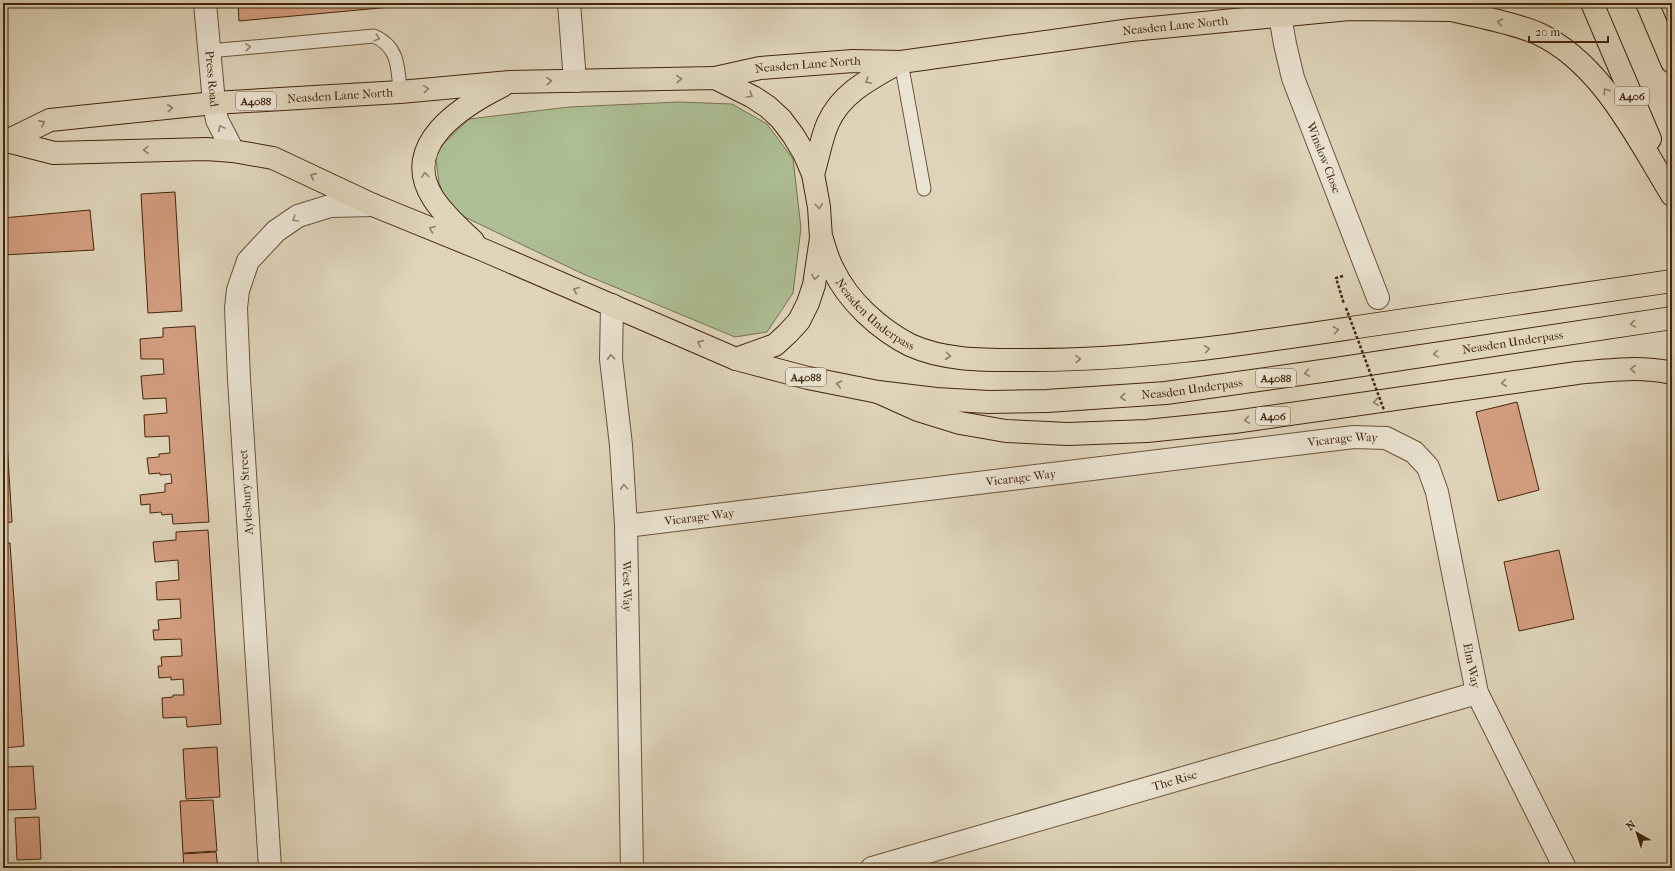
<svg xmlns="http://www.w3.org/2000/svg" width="1675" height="871" viewBox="0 0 1675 871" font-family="'IM FELL French Canon',serif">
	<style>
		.green { fill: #adbe94; stroke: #787250 }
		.building { fill: #d39d80; stroke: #43260b }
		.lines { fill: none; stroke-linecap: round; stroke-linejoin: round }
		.service-casing { stroke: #6a5237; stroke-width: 15 }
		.minor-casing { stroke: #6a5237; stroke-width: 24 }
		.primary-casing { stroke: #43260b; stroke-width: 24 }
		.trunk-casing { stroke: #43260b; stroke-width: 24 }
		.path { stroke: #43260b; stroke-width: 2.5; stroke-dasharray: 3 2; stroke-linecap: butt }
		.service { stroke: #eae3d2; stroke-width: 13 }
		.minor { stroke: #eae3d2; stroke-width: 22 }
		.primary { stroke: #dfd4ba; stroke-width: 22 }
		.trunk { stroke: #dfd4ba; stroke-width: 22 }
		.path-bridge { stroke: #43260b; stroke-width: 2.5; stroke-dasharray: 3 2; stroke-linecap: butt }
		.oneway { stroke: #917d62 }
		.oneway2 { stroke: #96846e }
		.labels { text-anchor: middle; stroke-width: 4; stroke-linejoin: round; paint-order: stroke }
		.shield { fill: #eae3d2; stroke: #755f47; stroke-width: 1 }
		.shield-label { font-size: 11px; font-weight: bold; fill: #43260b }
		.street-label { font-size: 12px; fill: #43260b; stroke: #eae3d2 }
	</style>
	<rect width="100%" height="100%" fill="#dfd4ba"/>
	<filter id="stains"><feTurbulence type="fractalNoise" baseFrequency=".005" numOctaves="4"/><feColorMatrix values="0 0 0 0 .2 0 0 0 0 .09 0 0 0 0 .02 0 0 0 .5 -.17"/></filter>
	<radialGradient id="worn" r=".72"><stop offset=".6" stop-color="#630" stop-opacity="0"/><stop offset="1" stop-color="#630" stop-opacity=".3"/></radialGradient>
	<path class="green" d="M 679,102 L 732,104 L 767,124 L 793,159 L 801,228 L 793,293 L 767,332 L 735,337 L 581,273 L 450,210 L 439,183 L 435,152 L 469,119 L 569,107 Z"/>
	<g class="building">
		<path d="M 238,3 L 402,3 L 402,6 L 239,21 Z"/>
		<path d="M 175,192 L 182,311 L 148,313 L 141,194 Z"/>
		<path d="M 90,210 L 94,250 L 3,255 L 3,218 Z"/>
		<path d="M 195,326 L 209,522 L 173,524 L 172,514 L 162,515 L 161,512 L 150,513 L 150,504 L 141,505 L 140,495 L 165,492 L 165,484 L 172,483 L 171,474 L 160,475 L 160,473 L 149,474 L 147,458 L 159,457 L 159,454 L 170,453 L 169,436 L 145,437 L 144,415 L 167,413 L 166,398 L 143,399 L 141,376 L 164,374 L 163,359 L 141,359 L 140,339 L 163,337 L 163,328 Z"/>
		<path d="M 3,378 L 12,522 L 3,523 Z"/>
		<path d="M 1517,402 L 1539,490 L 1498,501 L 1476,412 Z"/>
		<path d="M 208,530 L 221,724 L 187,727 L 186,717 L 163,718 L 162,698 L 173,697 L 173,695 L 184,695 L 183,679 L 171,680 L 171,677 L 159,678 L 158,666 L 162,666 L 161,657 L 182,656 L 181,639 L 154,640 L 153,630 L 159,630 L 158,620 L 181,618 L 180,599 L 157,600 L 156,582 L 179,580 L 178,560 L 155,562 L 153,542 L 176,540 L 176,532 Z"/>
		<path d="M 3,543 L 10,543 L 24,746 L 3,748 Z"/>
		<path d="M 1559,550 L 1574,619 L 1519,631 L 1504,562 Z"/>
		<path d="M 217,747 L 220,797 L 186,799 L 183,749 Z"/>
		<path d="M 33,766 L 36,809 L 8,810 L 7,767 Z"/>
		<path d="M 213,800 L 217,851 L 183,853 L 180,801 Z"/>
		<path d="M 39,817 L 41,859 L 17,860 L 15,818 Z"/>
		<path d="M 216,852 L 218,868 L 184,868 L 183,854 Z"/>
	</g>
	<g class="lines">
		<g class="service-casing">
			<g id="service">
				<path d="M 209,51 L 374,36 C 399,47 398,68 400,92"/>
				<path d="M 901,62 L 924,189"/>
			</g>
		</g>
		<g class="minor-casing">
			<g id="minor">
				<path id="s1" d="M 205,3 L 214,103 L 217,120 L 233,151"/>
				<path d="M 569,3 L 575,81"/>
				<path id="s2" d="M 1280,16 L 1285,44 L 1293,78 L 1378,298"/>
				<path id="s3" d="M 612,305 L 611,359 L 621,445 L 626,526 L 632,868"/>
				<path id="s4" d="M 626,526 L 1354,437 L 1386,438 L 1414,452 L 1428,467 L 1437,492 L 1477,693 L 1565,868"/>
				<path d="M 270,868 L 239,379 L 236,308 L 238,290 L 248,261 L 276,231 L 298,216 L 330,206 L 373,205"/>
				<path id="s5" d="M 872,868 L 1477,693"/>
			</g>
		</g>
		<g class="primary-casing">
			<g id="primary">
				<path id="s6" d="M 715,78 L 760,68 L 853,61 L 901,62 L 1131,30 L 1349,9 L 1452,10"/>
				<path id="s7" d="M 3,141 L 7,141 L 54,153 L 206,149 L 233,151 L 273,158 L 373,205 L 481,249 L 736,359 L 808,378 L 878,392 L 936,399 L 989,402 L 1047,401 L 1166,393 L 1329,370 L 1672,318"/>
				<path id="s8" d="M 7,141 L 50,120 L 214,103 L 400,92 L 510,82 L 715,78 L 753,97 L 768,107 L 781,119 L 793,135 L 804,153 L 813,174 L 819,207 L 821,238 L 814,285 L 808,303 L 799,321 L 788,333 L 775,345 L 736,359"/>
				<path d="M 813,174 C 818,158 821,139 828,123 C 842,92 872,78 900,62"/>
				<path id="s9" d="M 822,239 C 825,249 828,260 833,269 C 848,301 879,329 910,345 C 945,361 986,360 1023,360 C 1138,361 1251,343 1364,326 C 1467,311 1569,296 1672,281"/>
				<path d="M 473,241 C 459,228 444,215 433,198 C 399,145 462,106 502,86"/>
			</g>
		</g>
		<g class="trunk-casing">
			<g id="trunk">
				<path d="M 1592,3 L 1650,139"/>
				<path d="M 1647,3 L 1672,62"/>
				<path d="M 1452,10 C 1480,17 1510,22 1537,33 C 1601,62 1637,138 1672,195"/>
				<path d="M 878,392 L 918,410 L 960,423 L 1006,431 L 1068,434 L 1147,431 L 1234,422 L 1577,373 C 1609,370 1640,366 1672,373"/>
			</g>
		</g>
		<path class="path" d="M 1343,276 L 1336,278 L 1344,304"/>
		<use href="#service" class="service"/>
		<use href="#minor" class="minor"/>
		<use href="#primary" class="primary"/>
		<use href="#trunk" class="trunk"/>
		<path class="path-bridge" d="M 1346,308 L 1384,410"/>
	</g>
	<defs><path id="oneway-chevron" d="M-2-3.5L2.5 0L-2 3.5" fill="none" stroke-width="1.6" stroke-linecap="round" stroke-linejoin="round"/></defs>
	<g class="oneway">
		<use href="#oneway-chevron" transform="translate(1500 22) rotate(-168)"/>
		<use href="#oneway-chevron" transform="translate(679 79) rotate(-1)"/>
		<use href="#oneway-chevron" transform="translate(549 81) rotate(-1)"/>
		<use href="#oneway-chevron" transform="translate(868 81) rotate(150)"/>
		<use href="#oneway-chevron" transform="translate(426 89) rotate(-5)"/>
		<use href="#oneway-chevron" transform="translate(1606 91) rotate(-126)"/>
		<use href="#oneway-chevron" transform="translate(750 95) rotate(31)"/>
		<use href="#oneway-chevron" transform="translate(170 108) rotate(-6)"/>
		<use href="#oneway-chevron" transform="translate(42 123) rotate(-27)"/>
		<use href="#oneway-chevron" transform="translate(146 150) rotate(178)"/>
		<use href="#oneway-chevron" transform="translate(425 175) rotate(-98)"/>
		<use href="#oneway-chevron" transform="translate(313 176) rotate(-156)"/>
		<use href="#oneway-chevron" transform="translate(819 206) rotate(83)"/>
		<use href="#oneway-chevron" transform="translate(432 229) rotate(-158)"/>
		<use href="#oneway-chevron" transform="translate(815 277) rotate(99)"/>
		<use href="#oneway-chevron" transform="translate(576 290) rotate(-157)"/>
		<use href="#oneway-chevron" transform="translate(1633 324) rotate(171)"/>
		<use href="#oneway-chevron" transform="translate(1336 330) rotate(-8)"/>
		<use href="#oneway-chevron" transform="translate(700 343) rotate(-156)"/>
		<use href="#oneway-chevron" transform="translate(1207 349) rotate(-8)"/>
		<use href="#oneway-chevron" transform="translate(1436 354) rotate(171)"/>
		<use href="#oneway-chevron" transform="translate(948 356) rotate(7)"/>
		<use href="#oneway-chevron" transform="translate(1078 359) rotate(-2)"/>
		<use href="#oneway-chevron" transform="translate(1633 369) rotate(-176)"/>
		<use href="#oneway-chevron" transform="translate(1307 373) rotate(172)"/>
		<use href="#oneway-chevron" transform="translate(1504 383) rotate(172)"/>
		<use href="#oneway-chevron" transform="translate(839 384) rotate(-168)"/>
		<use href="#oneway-chevron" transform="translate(1123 397) rotate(175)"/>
		<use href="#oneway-chevron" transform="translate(1376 402) rotate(172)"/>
		<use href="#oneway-chevron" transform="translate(1247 420) rotate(172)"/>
	</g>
	<g class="oneway2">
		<use href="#oneway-chevron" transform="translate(377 38) rotate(17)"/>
		<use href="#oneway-chevron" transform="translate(248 47) rotate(-5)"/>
		<use href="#oneway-chevron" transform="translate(221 128) rotate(-118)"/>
		<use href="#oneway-chevron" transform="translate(295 219) rotate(149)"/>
		<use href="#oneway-chevron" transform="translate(611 357) rotate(-94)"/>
		<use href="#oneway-chevron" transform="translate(624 487) rotate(-94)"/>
	</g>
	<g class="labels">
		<g class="shield">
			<rect x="1615" y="87" width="34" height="18" rx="3"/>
			<rect x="236" y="92" width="40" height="18" rx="3"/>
			<rect x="786" y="368" width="40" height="18" rx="3"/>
			<rect x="1256" y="369" width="40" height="18" rx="3"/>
			<rect x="1256" y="407" width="34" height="18" rx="3"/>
		</g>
		<g class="shield-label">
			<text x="1632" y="100">A406</text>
			<text x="256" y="105">A4088</text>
			<text x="806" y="381">A4088</text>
			<text x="1276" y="382">A4088</text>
			<text x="1273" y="420">A406</text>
		</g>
		<g class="street-label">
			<text dy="4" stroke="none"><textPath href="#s6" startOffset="464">Neasden Lane North</textPath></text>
			<text dy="4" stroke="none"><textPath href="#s6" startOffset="94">Neasden Lane North</textPath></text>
			<text dy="4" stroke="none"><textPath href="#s1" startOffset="76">Press Road</textPath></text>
			<text dy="4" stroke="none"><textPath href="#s8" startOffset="339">Neasden Lane North</textPath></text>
			<text dy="4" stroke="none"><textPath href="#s2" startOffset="149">Winslow Close</textPath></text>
			<text dy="4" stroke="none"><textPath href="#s9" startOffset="95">Neasden Underpass</textPath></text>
			<text dy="4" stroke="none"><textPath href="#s7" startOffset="1562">Neasden Underpass</textPath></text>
			<text dy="4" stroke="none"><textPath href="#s7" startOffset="1238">Neasden Underpass</textPath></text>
			<text dy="4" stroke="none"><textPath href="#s4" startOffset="722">Vicarage Way</textPath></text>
			<text dy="4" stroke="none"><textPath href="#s4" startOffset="398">Vicarage Way</textPath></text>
			<text transform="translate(246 492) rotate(-94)" y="4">Aylesbury Street</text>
			<text dy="4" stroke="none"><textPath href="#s4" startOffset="74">Vicarage Way</textPath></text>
			<text dy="4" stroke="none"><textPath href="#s3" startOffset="282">West Way</textPath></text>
			<text dy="4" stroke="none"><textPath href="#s4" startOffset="1021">Elm Way</textPath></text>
			<text dy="4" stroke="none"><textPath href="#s5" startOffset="315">The Rise</textPath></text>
		</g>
	</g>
	<rect width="1675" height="871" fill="none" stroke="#dfd4ba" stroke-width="16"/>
	<rect x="4" y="4" width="1667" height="863" fill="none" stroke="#43260b" stroke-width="2"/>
	<rect x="8" y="8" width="1659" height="855" fill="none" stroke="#43260b"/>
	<g transform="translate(1637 833) rotate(321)" stroke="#eae3d2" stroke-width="3" paint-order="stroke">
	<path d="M0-3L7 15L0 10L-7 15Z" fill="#43260b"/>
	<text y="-6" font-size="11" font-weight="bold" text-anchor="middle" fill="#43260b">N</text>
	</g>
	<path d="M1529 36v6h79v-6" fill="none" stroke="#43260b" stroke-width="2"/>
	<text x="1535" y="36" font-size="12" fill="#43260b" stroke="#eae3d2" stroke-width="3" paint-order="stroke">20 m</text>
	<rect width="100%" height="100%" filter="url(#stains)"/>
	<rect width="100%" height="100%" fill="url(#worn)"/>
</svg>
